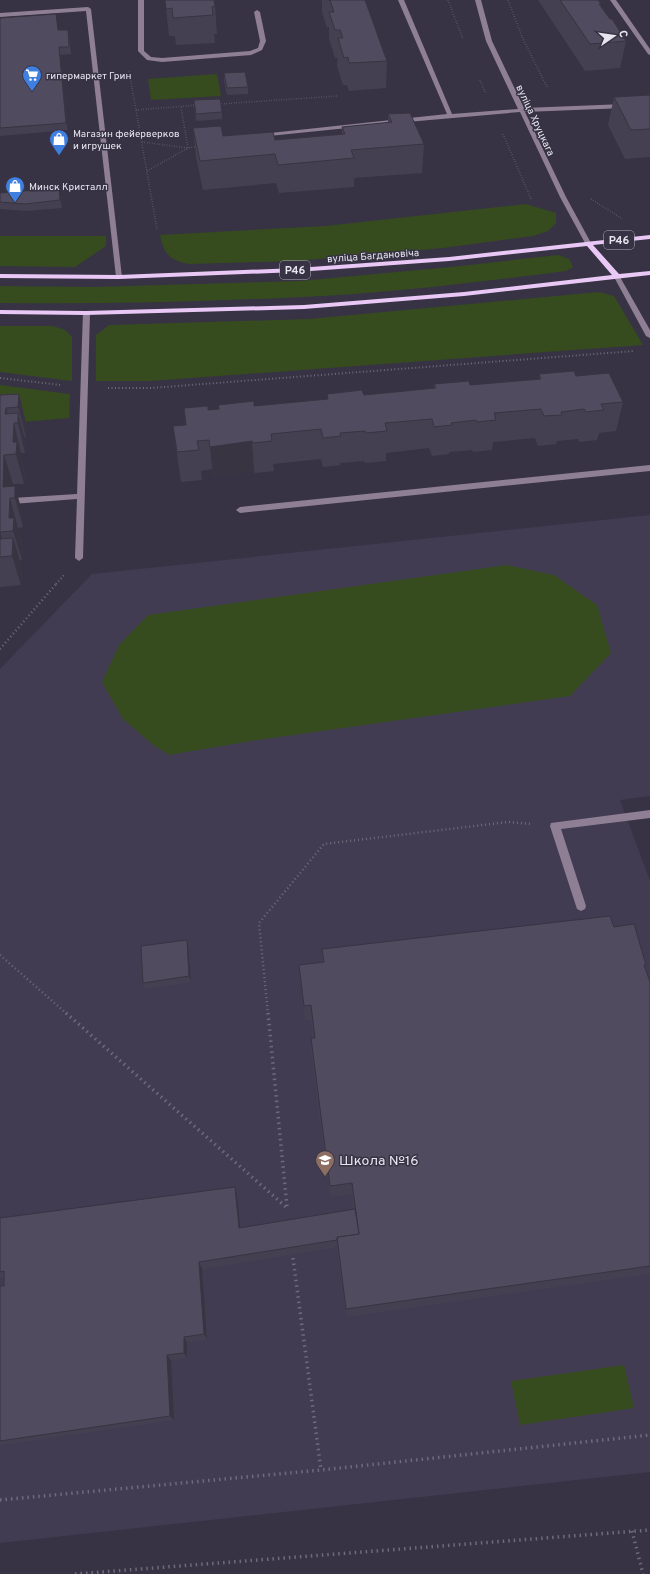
<svg xmlns="http://www.w3.org/2000/svg" width="650" height="1574" viewBox="0 0 650 1574" font-family="Overpass,sans-serif">
	<style>
		.built { fill: #423c53 }
		.green { fill: #364c1e }
		.lines { fill: none; stroke-linecap: round; stroke-linejoin: round }
		.path-far3 { stroke: #6e6b7a; stroke-width: 1.5; stroke-dasharray: 0.5 2; stroke-linecap: butt }
		.path-far2 { stroke: #6e6b7a; stroke-width: 2; stroke-dasharray: 1 2.5; stroke-linecap: butt }
		.path-far1 { stroke: #6e6b7a; stroke-width: 2.5; stroke-dasharray: 1 3; stroke-linecap: butt }
		.path { stroke: #6e6b7a; stroke-width: 3.5; stroke-dasharray: 1.5 4; stroke-linecap: butt }
		.minor { fill: #8f7f95; fill-rule: evenodd }
		.major { fill: #e9c8f6; fill-rule: evenodd }
		.wall { fill: #454051 }
		.shaded-wall { fill: #383442 }
		.building { fill: #504b5e; stroke: #383442 }
		.labels { text-anchor: middle; stroke-width: 3; stroke-linejoin: round; paint-order: stroke }
		.far-poi-label { font-size: 10px; fill: #e7e5f0; stroke: #373344; text-anchor: start }
		.far-street-label { font-size: 10px; fill: #e7e5f0; stroke: #373344 }
		.shield { fill: #373344; stroke: #b2b0bc; stroke-width: 1 }
		.shield-label { font-size: 11px; font-weight: bold; fill: #e7e5f0 }
		.near-poi-label { font-size: 14px; fill: #e7e5f0; stroke: #373344; text-anchor: start }
	</style>
	<rect width="100%" height="100%" fill="#373344"/>
	<path class="built" d="M 650,515 L 650,796 L 620,800 L 650,881 L 650,1472 L 0,1543 L 0,669 L 92,574 Z"/>
	<g class="green">
		<path d="M 217,74 L 221,96 L 151,100 L 148,79 Z"/>
		<path d="M 526,204 L 556,213 L 556,223 L 548,231 L 533,236 L 443,248 L 296,261 L 189,264 C 169,260 164,254 160,235 L 325,226 Z"/>
		<path d="M 0,236 L 106,236 L 106,246 L 75,267 L 0,266 Z"/>
		<path d="M 558,255 L 569,259 L 573,267 L 566,271 C 479,282 390,293 302,297 C 201,302 101,304 0,303 L 0,286 L 93,287 L 300,281 L 451,267 Z"/>
		<path d="M 599,292 L 614,296 L 643,345 L 150,381 L 96,381 L 96,335 L 109,325 L 309,319 Z"/>
		<path d="M 0,326 L 53,326 L 65,330 L 72,337 L 72,381 L 0,372 Z"/>
		<path d="M 0,385 L 70,394 L 69,418 L 0,424 Z"/>
		<path d="M 507,565 L 554,575 L 597,605 L 611,653 L 570,696 L 251,741 L 169,755 L 153,745 L 123,719 L 102,682 L 119,645 L 148,615 Z"/>
		<path d="M 624,1365 L 634,1408 L 520,1425 L 511,1381 Z"/>
	</g>
	<g class="lines">
		<g class="path-far3">
			<path d="M 448,0 L 463,39"/>
			<path d="M 508,0 L 523,39 L 547,87"/>
			<path d="M 129,71 L 157,229"/>
			<path d="M 119,80 L 131,79"/>
			<path d="M 480,80 L 485,92"/>
			<path d="M 219,104 L 338,96"/>
			<path d="M 136,110 L 198,105"/>
			<path d="M 503,134 L 531,199"/>
			<path d="M 142,142 L 188,148 L 197,147"/>
			<path d="M 147,171 L 188,148 L 181,107"/>
			<path d="M 591,199 L 621,218"/>
		</g>
		<g class="path-far2">
			<path d="M 0,378 L 61,385"/>
			<path d="M 108,388 L 151,388 L 634,351"/>
			<path d="M 56,584 L 64,575"/>
		</g>
		<g class="path-far1">
			<path d="M 0,649 L 57,583"/>
			<path d="M 0,955 L 67,1014"/>
			<path d="M 268,1014 L 259,923 L 324,844 L 508,822 L 532,824"/>
		</g>
		<g class="path">
			<path d="M 66,1013 L 286,1207"/>
			<path d="M 268,1013 L 287,1207"/>
			<path d="M 293,1258 L 321,1470"/>
			<path d="M 0,1500 L 321,1470 L 650,1435"/>
			<path d="M 632,1531 L 643,1574"/>
			<path d="M 75,1574 L 650,1530"/>
		</g>
		<g class="minor">
			<path d="M 138,0 L 144,0 L 144,51 L 151,57 L 162,58 L 250,51 L 258,48 L 260,41 L 254,12 L 257,10 L 260,12 L 266,41 L 262,50 L 251,55 L 162,62 L 147,60 L 138,51 Z"/>
			<path d="M 398,0 L 404,0 L 452,114 L 518,109 L 486,41 L 475,0 L 481,0 L 492,41 L 524,108 L 650,103 L 650,107 L 525,112 L 566,197 L 591,243 L 590,244 L 585,243 L 560,197 L 520,112 L 407,122 L 259,137 L 258,136 L 261,134 L 447,114 Z"/>
			<path d="M 610,0 L 616,0 L 650,49 L 650,55 L 648,54 Z"/>
			<path d="M 88,7 L 91,9 L 122,277 L 119,279 L 116,277 L 86,11 L 0,17 L 0,13 Z"/>
			<path d="M 617,275 L 620,277 L 650,330 L 650,338 L 646,336 L 614,277 Z"/>
			<path d="M 83,311 L 86,311 L 90,313 L 83,558 L 79,561 L 75,558 L 77,499 L 12,504 L 8,501 L 12,498 L 77,494 Z"/>
			<path d="M 650,465 L 650,471 L 240,513 L 236,510 L 240,507 Z"/>
			<path d="M 650,810 L 650,818 L 561,829 L 586,906 L 585,909 L 581,911 L 577,909 L 550,826 L 551,823 Z"/>
		</g>
		<path class="major" d="M 650,235 L 650,239 L 593,245 L 619,274 L 650,271 L 650,275 L 464,296 L 304,309 L 86,315 L 0,314 L 0,310 L 86,311 L 304,305 L 464,292 L 612,275 L 587,246 L 449,261 L 297,272 L 119,279 L 0,278 L 0,274 L 119,275 L 297,268 L 449,257 Z"/>
	</g>
	<g class="wall">
		<path d="M 165,0 L 214,0 L 215,6 L 217,34 L 214,34 L 215,43 L 176,45 L 175,36 L 169,36 Z"/>
		<path d="M 322,0 L 365,0 L 387,61 L 386,88 L 349,91 L 347,85 L 343,85 L 337,66 L 338,58 L 335,58 L 329,39 L 329,27 L 327,28 L 322,12 Z"/>
		<path d="M 538,0 L 598,0 L 601,4 L 600,6 L 626,41 L 620,68 L 585,71 Z"/>
		<path d="M 0,18 L 57,21 L 58,30 L 69,37 L 71,54 L 60,55 L 68,130 L 0,136 Z"/>
		<path d="M 224,73 L 248,87 L 248,94 L 227,95 L 224,81 Z"/>
		<path d="M 650,95 L 650,157 L 625,159 L 608,125 L 614,97 Z"/>
		<path d="M 194,100 L 222,112 L 222,119 L 196,121 Z"/>
		<path d="M 388,114 L 424,144 L 422,173 L 354,178 L 354,187 L 279,193 L 276,183 L 203,190 L 196,157 L 193,128 L 223,136 L 275,140 L 342,134 L 342,127 L 388,123 Z"/>
		<path d="M 0,193 L 61,195 L 62,208 L 27,211 L 0,209 Z"/>
		<path d="M 539,374 L 576,376 L 623,402 L 616,431 L 599,433 L 597,440 L 579,442 L 578,439 L 557,441 L 556,444 L 538,446 L 535,438 L 493,442 L 492,450 L 473,452 L 472,450 L 449,452 L 449,454 L 432,456 L 429,448 L 386,453 L 386,461 L 365,463 L 364,461 L 340,463 L 340,465 L 323,467 L 321,459 L 273,464 L 274,471 L 255,473 L 254,471 L 213,477 L 212,469 L 201,471 L 202,480 L 181,482 L 173,426 L 186,425 L 208,410 L 327,399 L 327,394 L 364,395 L 434,388 L 434,384 L 470,385 L 539,379 Z"/>
		<path d="M 19,394 L 26,423 L 26,437 L 24,437 L 26,443 L 25,453 L 21,453 L 21,459 L 25,472 L 24,484 L 13,484 L 12,486 L 23,515 L 23,527 L 18,528 L 18,532 L 23,547 L 22,560 L 20,560 L 22,567 L 21,585 L 0,587 L 0,395 Z"/>
		<path d="M 614,927 L 646,965 L 645,968 L 650,982 L 650,1274 L 346,1317 L 337,1247 L 202,1269 L 207,1340 L 187,1342 L 187,1358 L 171,1360 L 174,1420 L 0,1445 L 0,1286 L 4,1286 L 4,1279 L 3,1279 L 0,1276 L 0,1218 L 235,1187 L 237,1195 L 240,1228 L 353,1209 L 351,1194 L 330,1197 L 311,1052 L 311,1038 L 313,1038 L 311,1020 L 305,1020 L 300,980 L 299,965 L 322,962 L 322,949 Z"/>
		<path d="M 188,946 L 191,982 L 145,989 L 143,983 Z"/>
	</g>
	<g class="shaded-wall">
		<path d="M 59,47 L 60,55 L 68,130 L 66,123 Z"/>
		<path d="M 59,188 L 61,195 L 62,208 L 60,200 Z"/>
		<path d="M 19,394 L 26,423 L 26,437 L 18,407 Z"/>
		<path d="M 6,408 L 13,435 L 14,423 L 21,453 L 21,459 L 25,472 L 24,484 L 5,414 Z"/>
		<path d="M 18,413 L 26,443 L 25,453 L 18,423 Z"/>
		<path d="M 252,441 L 254,471 L 213,477 L 210,447 Z"/>
		<path d="M 4,455 L 13,484 L 12,498 L 10,498 L 18,528 L 18,532 L 23,547 L 22,560 L 9,518 L 3,487 Z"/>
		<path d="M 15,486 L 23,515 L 23,527 L 15,498 Z"/>
		<path d="M 0,532 L 8,556 L 0,540 Z"/>
		<path d="M 13,538 L 22,567 L 21,585 L 12,556 Z"/>
		<path d="M 187,940 L 188,946 L 191,982 L 189,976 Z"/>
		<path d="M 235,1187 L 237,1195 L 241,1236 L 239,1228 Z"/>
		<path d="M 199,1262 L 202,1269 L 207,1340 L 204,1334 Z"/>
		<path d="M 184,1337 L 187,1342 L 187,1358 L 184,1353 Z"/>
		<path d="M 167,1355 L 171,1360 L 174,1420 L 170,1416 Z"/>
	</g>
	<g class="building">
		<path d="M 165,0 L 214,0 L 215,6 L 212,7 L 213,15 L 173,18 L 172,8 L 166,9 Z"/>
		<path d="M 327,0 L 365,0 L 387,61 L 349,63 L 348,57 L 344,58 L 338,38 L 343,38 L 340,30 L 335,30 L 329,12 L 334,12 L 330,0 Z"/>
		<path d="M 560,0 L 598,0 L 601,4 L 599,4 L 610,19 L 612,19 L 626,41 L 590,44 Z"/>
		<path d="M 56,14 L 58,30 L 68,30 L 69,47 L 59,47 L 66,123 L 0,128 L 0,18 Z"/>
		<path d="M 245,72 L 248,87 L 227,88 L 224,73 Z"/>
		<path d="M 650,95 L 650,129 L 631,130 L 614,97 Z"/>
		<path d="M 220,99 L 222,112 L 196,114 L 194,100 Z"/>
		<path d="M 410,113 L 424,144 L 351,150 L 354,158 L 278,165 L 275,154 L 200,161 L 193,128 L 221,126 L 223,136 L 273,132 L 275,140 L 345,134 L 342,127 L 392,122 L 388,114 Z"/>
		<path d="M 59,188 L 60,200 L 25,204 L 0,202 L 0,193 Z"/>
		<path d="M 574,371 L 576,376 L 609,373 L 623,402 L 601,404 L 604,410 L 586,412 L 584,409 L 561,412 L 562,415 L 544,416 L 541,409 L 494,413 L 496,420 L 477,422 L 476,420 L 451,423 L 452,425 L 434,427 L 432,419 L 385,423 L 387,431 L 366,433 L 365,431 L 340,433 L 341,436 L 323,438 L 321,429 L 271,434 L 272,441 L 253,443 L 252,441 L 210,447 L 209,440 L 197,441 L 199,450 L 177,452 L 173,426 L 186,425 L 184,408 L 208,406 L 208,410 L 219,409 L 218,405 L 254,401 L 254,406 L 328,399 L 327,394 L 362,390 L 364,395 L 436,388 L 434,384 L 469,381 L 470,385 L 541,379 L 539,374 Z"/>
		<path d="M 19,394 L 18,407 L 6,408 L 5,414 L 18,413 L 18,423 L 14,423 L 13,442 L 17,442 L 16,454 L 4,455 L 3,487 L 15,486 L 15,498 L 10,498 L 9,518 L 14,518 L 13,531 L 0,532 L 0,535 L 0,395 Z"/>
		<path d="M 13,538 L 12,556 L 0,557 L 0,539 Z"/>
		<path d="M 610,916 L 614,927 L 634,924 L 646,965 L 644,965 L 650,982 L 650,1266 L 346,1309 L 337,1237 L 359,1234 L 352,1183 L 330,1186 L 311,1038 L 315,1038 L 311,1005 L 304,1006 L 299,965 L 324,962 L 322,949 Z"/>
		<path d="M 187,940 L 189,976 L 143,983 L 141,946 Z"/>
		<path d="M 235,1187 L 239,1228 L 355,1209 L 359,1234 L 337,1237 L 337,1240 L 199,1262 L 204,1334 L 184,1337 L 184,1353 L 167,1355 L 170,1416 L 0,1441 L 0,1286 L 4,1286 L 4,1271 L 0,1272 L 0,1218 Z"/>
	</g>
	<defs>
		<g id="supermarket-pin" transform="scale(1)"><path d="M0 17L-7.5 6A9.5 9.5 0 1 1 7.5 6Z" fill="#3f7fe0" stroke="#373344"/><path d="M-6-5.5h2.5l.6 2H6L4.5 2H-2.5L-4.4-4H-6ZM-1.5 3.2a1.3 1.3 0 1 0 .1 0ZM3 3.2a1.3 1.3 0 1 0 .1 0Z" fill="#fff"/></g>
		<g id="shop-pin" transform="scale(1)"><path d="M0 17L-7.5 6A9.5 9.5 0 1 1 7.5 6Z" fill="#3f7fe0" stroke="#373344"/><path d="M-5-2.5h2.3a2.7 3.5 0 0 1 5.4 0H5L5.5 6h-11ZM-1.5-2.5h3a1.5 2.3 0 0 0-3 0Z" fill="#fff"/></g>
		<g id="school-pin" transform="scale(1)"><path d="M0 17L-7.5 6A9.5 9.5 0 1 1 7.5 6Z" fill="#8d6e63" stroke="#373344"/><path d="M0-5L7-2L0 1L-7-2ZM-4 1L0 2.5L4 1V4Q0 6-4 4Z" fill="#fff"/></g>
	</defs>
	<g fill-rule="evenodd">
		<use href="#supermarket-pin" x="32" y="75"/>
		<use href="#shop-pin" x="59" y="139"/>
		<use href="#shop-pin" x="15" y="186"/>
		<use href="#school-pin" x="325" y="1160"/>
	</g>
	<g class="labels">
		<g class="far-poi-label">
			<text x="46" y="79">гипермаркет Грин</text>
			<text x="73" y="137">Магазин фейерверков<tspan x="73" dy="12">и игрушек</tspan></text>
			<text x="29" y="190">Минск Кристалл</text>
		</g>
		<g class="far-street-label">
			<text transform="translate(536 120) rotate(65)" y="4">вуліца Хруцкага</text>
			<text transform="translate(373 255) rotate(-4)" y="4">вуліца Багдановіча</text>
		</g>
		<g class="shield">
			<rect x="604" y="231" width="30" height="18" rx="3"/>
			<rect x="280" y="261" width="30" height="18" rx="3"/>
		</g>
		<g class="shield-label">
			<text x="619" y="244">Р46</text>
			<text x="295" y="274">Р46</text>
		</g>
		<g class="near-poi-label">
			<text x="339" y="1165">Школа №16</text>
		</g>
	</g>
	<g transform="translate(614 36) rotate(77)" stroke="#373344" stroke-width="3" paint-order="stroke">
	<path d="M0-3L7 15L0 10L-7 15Z" fill="#e7e5f0"/>
	<text y="-6" font-size="11" font-weight="bold" text-anchor="middle" fill="#e7e5f0">С</text>
	</g>
</svg>
